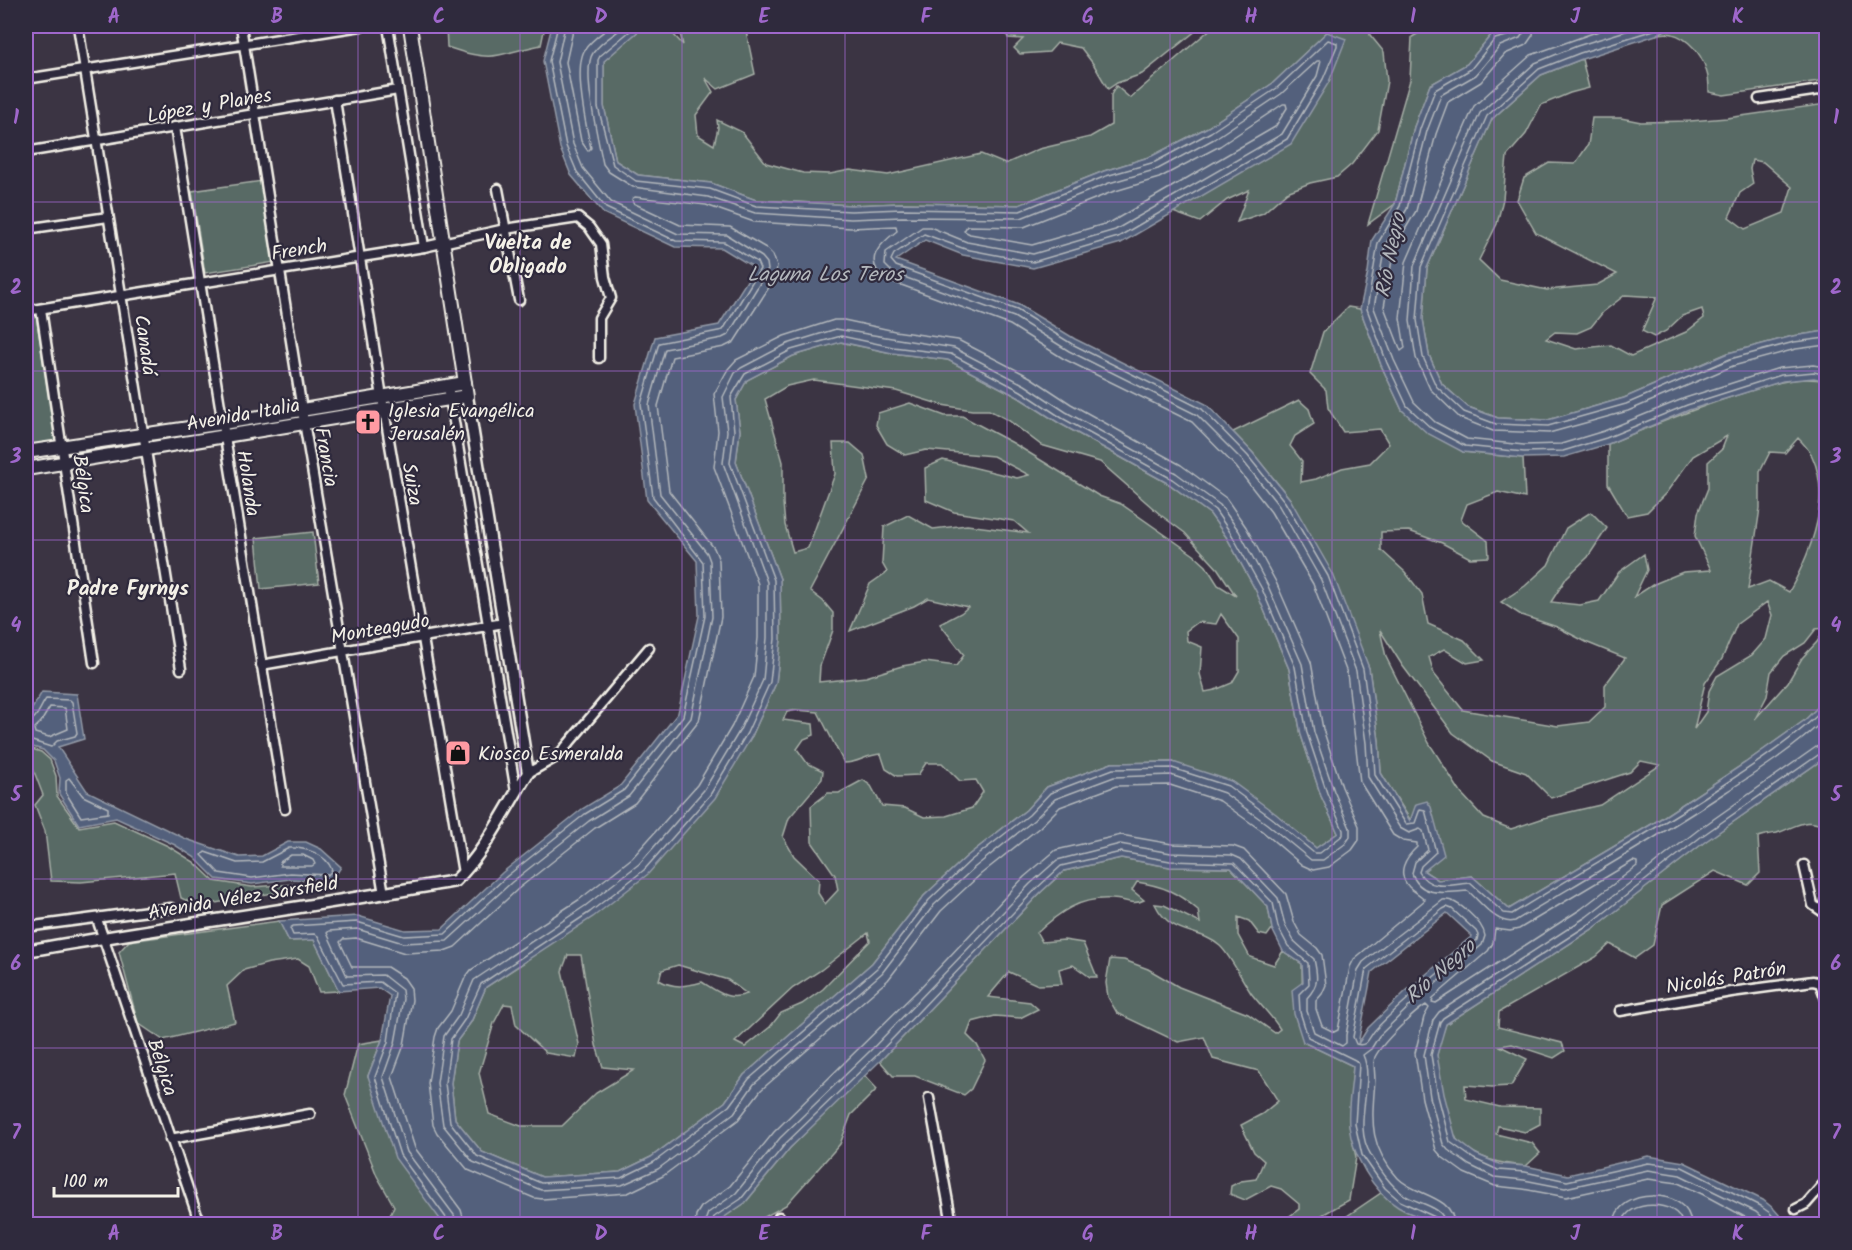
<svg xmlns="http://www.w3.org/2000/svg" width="1852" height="1250" viewBox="0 0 1852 1250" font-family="Kalam,sans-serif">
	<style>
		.green { fill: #586b65; stroke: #a6aea6; stroke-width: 1.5; fill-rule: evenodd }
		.water { fill: #52607b; stroke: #939aa7; stroke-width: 1.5; fill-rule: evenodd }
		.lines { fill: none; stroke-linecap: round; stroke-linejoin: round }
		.shore { stroke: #b3b7bc; stroke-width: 1.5 }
		.minor-casing { stroke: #f4f1e8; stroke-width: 13 }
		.tertiary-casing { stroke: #f4f1e8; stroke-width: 15 }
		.secondary-casing { stroke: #f4f1e8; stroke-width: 16 }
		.minor { stroke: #2f2a3d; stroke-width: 8 }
		.tertiary { stroke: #2f2a3d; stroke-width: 10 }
		.secondary { stroke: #2f2a3d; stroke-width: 12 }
		.grid { fill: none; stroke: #9f67cb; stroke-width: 1.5; stroke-opacity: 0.55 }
		.labels { text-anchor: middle; stroke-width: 4.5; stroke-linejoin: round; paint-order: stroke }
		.street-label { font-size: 20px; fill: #f4f1e8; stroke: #2f2a3d }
		.poi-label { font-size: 20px; fill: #f4f1e8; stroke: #2f2a3d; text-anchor: start }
		.neighbourhood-label { font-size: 21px; font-weight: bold; fill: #f4f1e8; stroke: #2f2a3d }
		.water-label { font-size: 21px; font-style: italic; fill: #b3b7bc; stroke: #2f2a3d }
		.neatline { fill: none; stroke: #9f67cb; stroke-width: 2 }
		.grid-label { font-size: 20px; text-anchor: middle; font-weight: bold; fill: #9f67cb }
	</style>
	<rect width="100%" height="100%" fill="#3b3443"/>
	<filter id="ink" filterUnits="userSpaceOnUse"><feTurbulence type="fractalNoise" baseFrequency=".0167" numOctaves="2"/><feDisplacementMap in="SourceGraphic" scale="12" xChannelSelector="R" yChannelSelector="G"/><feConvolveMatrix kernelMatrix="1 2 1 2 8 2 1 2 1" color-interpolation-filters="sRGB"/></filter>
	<g filter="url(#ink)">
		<g class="green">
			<path d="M 446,26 L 545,26 L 541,45 C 526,48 513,52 499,55 C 482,59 462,52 447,47 Z"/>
			<path d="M 642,26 L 670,26 L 674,35 L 683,45 L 678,26 L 745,26 L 755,74 L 718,89 L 705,78 L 713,92 L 696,115 L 698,135 L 714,145 L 718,128 L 717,120 L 742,132 L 766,163 L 803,173 L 830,174 L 850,170 L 888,175 L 981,154 L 1005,164 L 1039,149 L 1090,137 L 1111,125 L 1111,95 L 1116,86 L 1130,98 L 1214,26 L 1370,26 L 1370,35 L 1384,52 L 1387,81 L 1378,130 L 1352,164 L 1337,177 L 1310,183 L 1287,192 L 1263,213 L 1237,222 L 1249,190 L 1227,200 L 1200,222 L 1173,212 L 1221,183 L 1327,32 L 1273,83 L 1208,127 L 1152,156 L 1104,171 L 1019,205 L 902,203 L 851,205 L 756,200 L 711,183 L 638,175 L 616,161 L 604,106 L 604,61 L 642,28 Z"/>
			<path d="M 1035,26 L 1202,26 L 1142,74 L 1117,83 L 1108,89 L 1094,65 L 1081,48 L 1057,43 L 1049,52 L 1020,54 L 1014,48 L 1023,39 L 1008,38 L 1007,35 L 1015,30 Z"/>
			<path d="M 1431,26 L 1521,26 L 1492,34 L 1467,64 L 1430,85 L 1414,127 L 1395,204 L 1368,224 L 1410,80 L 1412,37 Z"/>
			<path d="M 1672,26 L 1826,26 L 1826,80 L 1724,95 L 1709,92 C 1709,86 1709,79 1707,73 C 1702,51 1680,27 1656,35 Z"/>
			<path d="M 1582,59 L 1589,88 L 1570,93 L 1541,105 L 1526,134 L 1507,156 L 1503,199 L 1497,224 L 1479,260 L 1500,280 L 1547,290 L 1597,285 L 1617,274 L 1536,233 L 1517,200 L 1524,178 L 1549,163 L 1575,164 L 1588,145 L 1592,118 L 1621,118 L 1641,122 L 1690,121 L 1727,118 L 1826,104 L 1826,331 L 1793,336 L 1728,353 L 1624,398 L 1548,420 L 1498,418 L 1468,407 L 1442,384 L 1429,355 L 1423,319 L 1427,268 L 1477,153 L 1492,119 L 1541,75 ZM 1752,160 L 1763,162 L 1792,187 L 1784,213 L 1745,229 L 1729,217 L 1740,193 L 1753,184 L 1750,169 ZM 1625,295 L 1657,297 L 1642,331 L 1654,337 L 1666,331 L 1682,316 L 1702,309 L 1704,318 L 1686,332 L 1631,356 L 1611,345 L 1576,349 L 1546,339 L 1555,332 L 1577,333 L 1591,327 L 1603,312 Z"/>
			<path d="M 262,181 L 275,262 L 205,273 L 192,191 Z"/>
			<path d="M 1348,307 L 1360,309 L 1381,365 L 1402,410 L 1463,452 L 1523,458 L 1525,498 L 1498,492 L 1467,504 L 1461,520 L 1488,541 L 1489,557 L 1470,558 L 1442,543 L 1409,531 L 1381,532 L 1381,550 L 1405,572 L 1422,594 L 1428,624 L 1464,640 L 1484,660 L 1467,663 L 1444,649 L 1429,657 L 1434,674 L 1463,710 L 1558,726 L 1589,722 L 1605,707 L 1605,685 L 1625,658 L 1588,643 L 1557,627 L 1521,615 L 1501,602 L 1525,586 L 1548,565 L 1566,528 L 1591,512 L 1607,528 L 1588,557 L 1567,577 L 1551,602 L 1580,605 L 1599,601 L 1619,572 L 1644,554 L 1647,570 L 1634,597 L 1654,584 L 1683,572 L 1711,570 L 1695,536 L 1698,513 L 1708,488 L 1708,462 L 1722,449 L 1727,436 L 1693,456 L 1666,493 L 1647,512 L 1627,516 L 1608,484 L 1608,444 C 1651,426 1693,409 1737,395 C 1767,386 1795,374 1826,381 L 1826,418 L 1822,416 L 1821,429 L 1826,438 L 1826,699 L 1805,720 L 1745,763 L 1657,821 L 1509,909 L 1472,876 L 1438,880 L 1424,871 L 1411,821 L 1381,773 L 1379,741 L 1369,668 L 1290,499 L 1253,453 L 1233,432 L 1299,400 L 1309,409 L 1314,424 L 1295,436 L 1290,446 L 1302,461 L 1301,482 L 1316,479 L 1342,468 L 1370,463 L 1389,444 L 1380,429 L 1343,432 L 1328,408 L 1326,390 L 1310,374 L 1323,332 ZM 1798,438 C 1803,443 1809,450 1812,456 C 1832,499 1810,554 1789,592 L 1769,581 L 1748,589 L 1760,508 L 1760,472 L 1770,452 L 1785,453 ZM 1767,602 L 1772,615 L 1766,639 L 1752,655 L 1717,676 L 1709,691 L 1706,712 L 1694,729 L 1705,683 L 1722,659 L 1737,624 ZM 1825,628 L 1817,642 L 1802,658 L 1788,682 L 1755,719 L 1767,696 L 1771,672 L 1784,656 L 1805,643 L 1816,629 ZM 1380,630 L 1402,665 L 1453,733 L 1492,761 L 1526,773 L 1551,798 L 1630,772 L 1641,761 L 1660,765 L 1600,805 L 1544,818 L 1511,829 L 1484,818 L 1461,793 L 1429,743 L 1386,657 Z"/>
			<path d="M 36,315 L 56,444 L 26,448 L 26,317 Z"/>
			<path d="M 840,342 L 892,353 L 948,360 L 1018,397 L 1059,423 L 1169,484 L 1210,514 L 1227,538 L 1256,591 L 1289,669 L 1301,735 L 1321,796 L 1338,833 L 1316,848 L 1275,814 L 1173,762 L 1112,763 L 1047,787 L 1026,810 L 966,857 L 924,896 L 872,963 L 744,1075 L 725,1102 L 651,1157 L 620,1172 L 542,1177 L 482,1152 L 455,1119 L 451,1083 L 457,1041 L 471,1022 L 486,987 L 525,962 L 752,736 L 776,683 L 781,639 L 780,579 L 736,462 L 740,431 L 736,400 L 747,380 L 793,356 ZM 814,380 L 896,391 L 942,405 L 972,410 L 989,410 L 1008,420 L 1041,445 L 1100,462 L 1162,516 L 1185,533 L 1218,569 L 1236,596 L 1218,585 L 1206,566 L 1194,555 L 1121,504 L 1099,496 L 1013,443 L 962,416 L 945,416 L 910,403 L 878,413 L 876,425 L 887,444 L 905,455 L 926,450 L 993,456 L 1029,475 L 1017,478 L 943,460 L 925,468 L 926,500 L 954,512 L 1014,521 L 1028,533 L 967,525 L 933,529 L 908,515 L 884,527 L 882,563 L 887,572 L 870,584 L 850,631 L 914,606 L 928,598 L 968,607 L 961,613 L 940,624 L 964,655 L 956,666 L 925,662 L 902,666 L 866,677 L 819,682 L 820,666 L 833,630 L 833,613 L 823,601 L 810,591 L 869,479 L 864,455 L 850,443 L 833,443 L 835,474 L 808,548 L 793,552 L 785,525 L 783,503 L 783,462 L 765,399 L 787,386 ZM 1221,614 L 1239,639 L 1239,671 L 1232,683 L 1215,690 L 1205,692 L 1200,674 L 1202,647 L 1187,641 L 1186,631 L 1198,622 L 1216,624 ZM 797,710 L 818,712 L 844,763 C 859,763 865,755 881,754 L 886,769 L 897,776 L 918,775 L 926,763 L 942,763 L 960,781 L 976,780 L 983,792 L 972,808 L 946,816 L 924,817 L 905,808 L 882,806 L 871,786 L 863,780 L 839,793 L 828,793 L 811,806 L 812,842 L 835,875 L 838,890 L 825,904 L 818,893 L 819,880 L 794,856 L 783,837 L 789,818 L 822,779 L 823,771 L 807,763 L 797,749 L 804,739 L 814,735 L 813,724 L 783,720 L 787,712 ZM 868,933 L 870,941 L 823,989 L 802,1004 L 781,1013 L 770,1027 L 745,1047 L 735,1042 L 793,988 L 821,970 ZM 568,955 L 581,955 L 596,1045 L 603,1067 L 634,1070 L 596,1093 L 562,1126 L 521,1126 L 489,1114 L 479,1073 L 494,1023 L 504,1004 L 512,1005 L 516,1025 L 546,1053 L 576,1058 L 579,1044 L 562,971 ZM 678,965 L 728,980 L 747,994 C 728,1001 718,992 702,982 C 687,986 674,989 659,980 L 662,970 Z"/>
			<path d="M 313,532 L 319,583 L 261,589 L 256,538 Z"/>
			<path d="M 26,747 L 41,752 L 50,760 L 56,776 L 57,796 L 79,827 L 114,821 L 168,846 L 194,862 L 214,881 L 252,887 L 296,884 L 297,889 L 198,906 L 181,898 L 175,873 L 81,882 L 51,881 L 45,831 L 35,805 L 43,795 L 32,766 L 26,757 Z"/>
			<path d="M 1826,757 L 1826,829 C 1810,815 1795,827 1777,833 C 1771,834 1764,835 1758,837 L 1760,873 L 1748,885 L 1715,871 L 1662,905 L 1653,945 L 1635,958 L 1610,944 L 1596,957 L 1499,1012 L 1498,1027 L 1562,1043 L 1565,1051 L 1554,1058 L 1512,1044 L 1500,1046 L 1527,1059 L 1511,1086 L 1492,1087 L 1465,1085 L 1466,1099 L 1500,1107 L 1540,1108 L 1540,1124 L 1525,1132 L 1498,1126 L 1496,1134 L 1532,1143 L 1540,1153 L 1526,1166 C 1500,1164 1477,1159 1458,1141 C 1451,1134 1437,1067 1437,1055 C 1438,1045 1443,1033 1446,1024 L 1594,928 L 1706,841 Z"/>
			<path d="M 1121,858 L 1170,867 L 1231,868 L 1268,907 L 1272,929 L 1267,936 L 1259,934 L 1249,921 L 1238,917 L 1238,935 L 1250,957 L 1274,965 L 1283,951 L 1302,964 L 1303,1042 L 1353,1066 L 1349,1125 L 1356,1157 L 1349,1200 L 1322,1215 L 1319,1224 L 1282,1224 L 1283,1221 L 1299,1209 L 1299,1204 L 1281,1189 L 1271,1186 L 1245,1200 L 1230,1194 L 1231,1186 L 1241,1181 L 1256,1179 L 1264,1161 L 1254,1152 L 1241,1125 L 1262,1114 L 1278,1101 L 1259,1071 L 1213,1059 L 1204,1037 L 1178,1042 L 1117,1013 L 1108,997 L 1106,983 L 1110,959 L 1124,960 L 1148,969 L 1179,987 L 1248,1014 L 1275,1033 L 1280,1029 C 1272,1016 1260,1005 1251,993 C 1242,980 1230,955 1220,946 C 1198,927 1171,937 1155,904 L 1164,905 L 1200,923 L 1198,910 C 1177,892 1163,886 1137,882 L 1132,890 L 1144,900 C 1133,906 1124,899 1112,899 C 1080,897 1059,912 1037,933 L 1042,942 L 1064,940 L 1083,943 L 1097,977 L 1090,977 L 1073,965 L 1059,969 L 1062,984 L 1038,985 L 1009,972 L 988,997 L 1030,1002 L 1038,1009 L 1020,1018 L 995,1016 L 972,1022 L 967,1035 L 977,1045 L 985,1060 L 971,1089 L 964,1095 L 915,1076 L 893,1076 L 880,1061 L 1040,893 L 1064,871 Z"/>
			<path d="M 279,921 L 289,941 L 314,940 L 339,991 L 319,992 L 309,966 L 298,959 L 269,963 L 244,970 L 227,986 L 235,1022 L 163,1040 L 138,1023 L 119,952 L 129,941 Z"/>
			<path d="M 382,1040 L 368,1076 L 442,1222 L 446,1224 L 386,1224 L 394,1206 L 377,1176 L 345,1095 L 358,1044 Z"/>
			<path d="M 864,1075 L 877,1089 L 851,1115 L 840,1144 L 786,1205 L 752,1224 L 714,1224 L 745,1203 L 790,1148 Z"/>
			<path d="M 1381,1193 C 1399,1208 1418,1218 1441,1224 L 1340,1224 L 1347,1216 Z"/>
		</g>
		<g class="water">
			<path d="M 552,26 L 642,26 L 642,28 L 604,61 L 604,106 L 616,161 L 638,175 L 711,183 L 756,200 L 851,205 L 902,203 L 1019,205 L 1104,171 L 1152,156 L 1208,127 L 1273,83 L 1327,32 L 1346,39 L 1329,82 L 1291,144 L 1121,243 L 1033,268 L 963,255 L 925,240 L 896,260 L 1019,305 L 1075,339 L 1206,404 L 1253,453 L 1290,499 L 1333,574 L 1369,668 L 1379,741 L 1381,773 L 1410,821 L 1416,804 L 1427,801 L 1431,807 L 1444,855 L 1424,871 L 1438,880 L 1472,876 L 1509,909 L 1657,821 L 1745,763 L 1805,720 L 1826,699 L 1826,757 L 1706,841 L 1594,928 L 1446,1024 L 1437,1055 L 1444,1094 L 1456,1139 L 1476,1154 L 1499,1164 L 1526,1166 L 1568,1175 L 1648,1156 L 1684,1162 L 1763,1200 L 1774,1209 L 1787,1224 L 1676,1224 C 1658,1218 1643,1220 1625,1224 L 1441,1224 C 1427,1220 1411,1215 1398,1207 C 1373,1192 1352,1154 1349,1126 C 1347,1107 1352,1085 1353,1066 L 1303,1042 L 1294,1014 L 1292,990 L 1303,982 L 1302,964 L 1283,951 L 1272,929 L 1268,907 L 1231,868 L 1170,867 L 1121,858 L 1064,871 L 1040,893 L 880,1061 L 790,1148 L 745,1203 L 714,1224 L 446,1224 L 442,1222 L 395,1158 L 368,1076 L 382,1040 L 390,996 L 379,988 L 339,991 L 314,940 L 289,941 L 279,921 L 358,916 L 405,930 L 442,929 L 503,872 L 582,809 L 620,786 L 678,713 L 699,616 L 697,561 L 647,500 L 635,404 L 655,337 L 719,325 L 755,268 L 722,248 L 675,247 L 603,213 L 571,175 L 560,148 L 543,61 ZM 841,342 L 892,353 L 948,360 L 1018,397 L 1059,423 L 1169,484 L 1210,514 L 1227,538 L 1256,591 L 1289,669 L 1301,735 L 1321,796 L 1338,833 L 1316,848 L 1276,814 L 1231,781 L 1173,762 L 1112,763 L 1047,787 L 1026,810 L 966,857 L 924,896 L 872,963 L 744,1075 L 725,1102 L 651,1157 L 620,1172 L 542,1177 L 482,1152 L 455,1119 L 451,1083 L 457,1041 L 471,1022 L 486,987 L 593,917 L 648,874 L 715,798 L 752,736 L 776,683 L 781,639 L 780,579 L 736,462 L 740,431 L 736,400 L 747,380 L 793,356 ZM 1447,913 L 1472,936 L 1406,991 L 1368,1028 L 1358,1044 L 1372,972 Z"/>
			<path d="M 1521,26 L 1672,26 L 1656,35 L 1582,59 L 1541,75 L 1492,119 L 1427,268 L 1423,319 L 1429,355 L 1442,384 L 1468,407 L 1498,418 L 1548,420 L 1624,398 L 1728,353 L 1793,336 L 1826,331 L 1826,381 L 1814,378 L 1783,381 L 1689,410 L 1608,444 L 1564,457 L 1523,458 L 1463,452 L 1427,433 L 1402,410 L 1381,365 L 1360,309 L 1368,272 L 1372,240 L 1395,204 L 1414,127 L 1430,85 L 1467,64 L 1492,34 Z"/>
			<path d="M 42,692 L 77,694 L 84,739 L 58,747 L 87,791 L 186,839 L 239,857 L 262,856 L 288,842 L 306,842 L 321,849 L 341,867 L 332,881 L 290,879 L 252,884 L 216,879 L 194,857 L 175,845 L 116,818 L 79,825 L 59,794 L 60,778 L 54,761 L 43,750 L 26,745 L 26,719 Z"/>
		</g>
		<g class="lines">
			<g class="shore">
				<path d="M 574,26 L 566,62 L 581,141 L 588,151 L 591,148 C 586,126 574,71 584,51 C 589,41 602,33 611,26"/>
				<path d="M 625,26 C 615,34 600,42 593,53 C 581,70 599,143 603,164 L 609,172 L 633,187 L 708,197 L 755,213 L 851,219 L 902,217 L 1021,218 L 1109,183 L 1158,169 L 1214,139 L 1281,94 L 1317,61 L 1321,61 L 1317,76 L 1282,134 L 1115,230 L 1033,254 L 967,242 L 930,227 L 922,227 L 886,252 L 885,265 L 893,273 L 1014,317 L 1069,351 L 1197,415 L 1243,461 L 1279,506 L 1321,580 L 1356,671 L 1366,743 L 1368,777 L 1400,828 L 1409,833 L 1420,829 L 1423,831 L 1428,850 L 1415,862 L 1412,873 C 1420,899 1448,892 1468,891 C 1480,901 1497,926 1515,921 C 1585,879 1655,839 1723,794 C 1759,771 1796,747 1826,718"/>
				<path d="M 636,26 L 600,56 L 598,60 L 598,107 L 613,165 L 636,181 L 710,189 L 756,206 L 851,211 L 902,209 L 1020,211 L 1106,176 L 1155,162 L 1211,132 L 1277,88 L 1328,40 L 1337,43 L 1337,46 L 1323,79 L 1287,139 L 1118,237 L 1033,262 L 965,249 L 924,234 L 894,254 L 891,260 L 896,266 L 1017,310 L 1072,344 L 1202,409 L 1248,456 L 1285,502 L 1328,576 L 1363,669 L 1373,742 L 1375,775 L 1406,824 L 1415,823 L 1420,809 L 1425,810 L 1436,852 L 1421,866 L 1419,872 C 1430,892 1452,884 1470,883 L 1504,913 L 1512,914 C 1581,871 1652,832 1720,787 C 1757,763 1795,738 1826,707"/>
				<path d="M 1518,26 L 1514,34 L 1495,39 L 1471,69 L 1435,90 L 1420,129 L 1400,206 L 1378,243 L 1367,309 L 1387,363 L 1407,406 L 1431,428 L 1465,446 L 1524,452 L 1563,451 L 1606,438 L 1687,405 L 1781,375 L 1814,372 L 1826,375"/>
				<path d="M 1525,26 L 1524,32 L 1520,38 L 1500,46 L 1476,75 L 1441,95 L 1427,131 L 1407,209 L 1385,245 L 1374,308 L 1394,360 L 1414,402 L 1435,422 L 1467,439 L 1524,445 L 1561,444 L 1604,431 L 1685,398 L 1779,368 L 1813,365 L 1826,367"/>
				<path d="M 1534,26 L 1533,35 L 1526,45 L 1505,54 L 1481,82 L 1448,102 L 1436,134 L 1416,211 L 1394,248 L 1384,307 L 1401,351 L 1405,348 L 1400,318 L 1406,262 L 1474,106 L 1531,55 L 1613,26"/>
				<path d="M 1642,26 L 1577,46 L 1535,63 L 1480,113 L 1414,266 L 1410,321 L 1416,358 L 1430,389 L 1460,418 L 1493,431 L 1549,433 L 1628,411 L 1733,366 L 1796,349 L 1826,345"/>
				<path d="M 1661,26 L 1654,30 L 1580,53 L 1539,69 L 1487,116 L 1421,267 L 1417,320 L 1423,357 L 1436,386 L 1464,412 L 1496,424 L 1548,426 L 1626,404 L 1730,359 L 1794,342 L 1826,338"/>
				<path d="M 1283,104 L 1286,104 L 1287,108 L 1275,127 L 1111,222 L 1032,245 L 970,234 L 964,231 L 967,226 L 1024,227 L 1112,192 L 1159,178 L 1220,146 Z"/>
				<path d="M 834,320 L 844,320 L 895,331 L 958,340 L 1030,377 L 1071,404 L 1181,465 L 1226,498 L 1246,527 L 1276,582 L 1311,662 L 1323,729 L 1342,787 L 1359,826 L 1359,840 L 1352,850 L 1329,867 L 1313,870 L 1302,865 L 1262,831 L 1220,801 L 1170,785 L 1116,786 L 1060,807 L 1040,827 L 981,874 L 941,911 L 888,980 L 761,1090 L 738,1120 L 663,1176 L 628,1193 L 543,1199 L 534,1198 L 468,1170 L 437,1133 L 433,1125 L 428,1083 L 435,1037 L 438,1028 L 451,1011 L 465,978 L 471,970 L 580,899 L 632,858 L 697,785 L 732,726 L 754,677 L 758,638 L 758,584 L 714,467 L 718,431 L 714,394 L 728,369 L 736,360 L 784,336 Z"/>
				<path d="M 836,329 L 954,348 L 1025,385 L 1066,412 L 1176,473 L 1220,505 L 1239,531 L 1268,586 L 1302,664 L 1314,732 L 1334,791 L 1350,828 L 1350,837 L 1345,844 L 1323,860 L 1311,860 L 1267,824 L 1224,793 L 1171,775 L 1114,777 L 1055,799 L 1034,820 L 975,867 L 934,905 L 882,973 L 754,1084 L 734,1113 L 658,1169 L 622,1185 L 541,1190 L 473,1162 L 443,1125 L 437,1083 L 444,1036 L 459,1015 L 474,980 L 585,906 L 639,864 L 704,790 L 740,730 L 763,680 L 767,638 L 767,582 L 723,463 L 727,431 L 723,397 L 735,373 L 741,368 L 787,344 Z"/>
				<path d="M 841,336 L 893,347 L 951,354 L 1021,391 L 1062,418 L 1172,479 L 1215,510 L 1232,535 L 1262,589 L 1295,667 L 1307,733 L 1327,793 L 1343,830 L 1343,835 L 1320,853 L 1314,853 L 1272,818 L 1228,786 L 1172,768 L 1113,769 L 1050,793 L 1029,815 L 970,861 L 929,900 L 877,968 L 749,1079 L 729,1106 L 654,1162 L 621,1178 L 541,1183 L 477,1156 L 450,1122 L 445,1083 L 451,1039 L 465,1019 L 481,984 L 590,912 L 644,870 L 710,795 L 747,733 L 770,682 L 775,639 L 774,580 L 730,463 L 734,431 L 731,397 L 745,374 L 791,350 Z"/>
				<path d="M 50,707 L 65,708 L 68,729 L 49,737 L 35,733 L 34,729 L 41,722 Z"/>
				<path d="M 26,722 C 37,721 40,707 46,699 L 70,700 L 72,702 L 77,733 L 75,736 L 57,741 L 51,747 L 26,739"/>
				<path d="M 69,778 L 83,796 L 108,808 L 108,813 L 81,817 L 66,793 L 66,780 Z"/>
				<path d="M 289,848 C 306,847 326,854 332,870 L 328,875 L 290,873 L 252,878 L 219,873 L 202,855 L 205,852 L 237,863 L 262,862 Z"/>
				<path d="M 291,855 L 303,855 L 313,860 L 315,864 L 312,866 L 280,866 L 280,862 Z"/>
				<path d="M 1633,861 L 1637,862 L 1637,866 L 1581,909 L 1436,1003 L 1432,1002 L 1433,998 L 1488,951 L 1493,943 L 1495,929 L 1510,931 L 1519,929 Z"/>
				<path d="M 1447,907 L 1452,909 L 1476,931 L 1478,935 L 1477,940 C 1444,970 1407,996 1376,1029 C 1369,1036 1368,1048 1356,1044 L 1353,1037 L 1366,969 L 1443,909 Z"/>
				<path d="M 448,1224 L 447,1219 L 400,1155 L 375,1077 L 388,1042 L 395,993 L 380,982 L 343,984 L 318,936 L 314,934 L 293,935 L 290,928 L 293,926 L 357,922 L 404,936 L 445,934 L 507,876 L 585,814 L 624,790 L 683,716 L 705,616 L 703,562 L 653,497 L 641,404 L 659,343 L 723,330 L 760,269 L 757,262 L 724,242 L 676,241 L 606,208 L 577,172 L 566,146 L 549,61 L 558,26"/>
				<path d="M 456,1224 L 454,1215 L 407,1152 L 383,1077 L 395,1043 L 403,999 L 402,990 L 383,975 L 347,976 L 327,933 L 329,931 L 357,929 L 403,943 L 447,941 L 512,882 L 589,821 L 629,796 L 691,718 L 712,617 L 710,561 L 707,553 L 660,494 L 649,405 L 665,349 L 722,338 L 728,335 L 768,270 L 767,263 L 762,257 L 727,235 L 678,234 L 611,202 L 583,168 L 573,144 L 557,62 L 565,26"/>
				<path d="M 465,1224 L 461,1210 L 415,1148 L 392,1077 L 404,1045 L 412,1000 L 411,988 L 404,978 L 387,967 L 352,967 L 340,942 L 343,939 L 356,938 L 405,953 L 444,951 L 455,947 L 518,889 L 595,828 L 635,803 L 699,721 L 721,617 L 719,560 L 714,548 L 669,491 L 658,406 L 672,357 L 724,347 L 734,342 L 775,278 L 777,266 L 773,255 L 766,248 L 730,227 L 680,225 L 633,203 L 632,199 L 635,197 L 706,205 L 754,222 L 851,228 L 896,226 L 897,231 C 880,244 862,260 885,279 L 1010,325 L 1064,359 L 1192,422 L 1236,467 L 1271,512 L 1313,584 L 1347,673 L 1360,782 L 1393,835 L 1403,841 L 1417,843 L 1417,847 C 1405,858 1396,873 1409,887 C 1414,892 1421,895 1425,900 L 1354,959 L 1350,967 L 1338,1030 L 1334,1032 L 1322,1026 L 1316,1009 L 1316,1001 L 1322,994 L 1326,985 L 1322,955 L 1317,948 L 1301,935 L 1294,922 L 1286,894 L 1244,850 L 1233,846 L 1172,844 L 1121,835 L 1056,850 L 1024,877 L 918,990 L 774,1132 L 730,1186 L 701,1207 L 696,1215 L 695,1224"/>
				<path d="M 704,1224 L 708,1213 L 736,1193 L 780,1138 L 870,1051 L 1030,884 L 1057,860 L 1120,844 L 1171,853 L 1232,855 L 1241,859 L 1278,898 L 1285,925 L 1294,941 L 1314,959 C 1318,977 1319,985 1307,998 L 1307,1011 L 1314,1032 L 1342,1046 L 1346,1043 L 1346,1035 L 1358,970 L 1363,962 L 1443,900 C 1457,898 1483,922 1485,936 L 1482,945 L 1415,1001 L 1379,1036 L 1371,1049 L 1363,1055 C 1376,1084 1351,1124 1371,1155 C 1380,1169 1389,1184 1403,1194 C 1416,1204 1444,1205 1445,1224"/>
				<path d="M 711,1224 L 714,1217 L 741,1199 L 786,1143 L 875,1057 L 1036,889 L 1061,866 L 1121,852 L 1170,861 L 1234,863 L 1273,903 L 1278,927 L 1288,946 L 1308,963 L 1309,984 L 1299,994 L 1300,1012 L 1308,1037 L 1355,1060 L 1359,1064 L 1355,1124 L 1362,1155 L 1385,1188 L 1400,1201 L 1435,1217 L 1438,1224"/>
				<path d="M 1454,1224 C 1453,1195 1415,1196 1398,1178 C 1368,1145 1372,1121 1375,1080 C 1375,1074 1373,1062 1375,1057 C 1382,1043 1413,1013 1426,1005 L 1429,1008 L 1424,1017 L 1415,1053 L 1422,1099 L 1436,1150 L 1442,1157 L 1464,1173 L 1495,1186 L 1523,1189 L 1566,1197 L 1648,1179 L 1678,1183 L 1702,1194 L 1758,1224"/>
				<path d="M 1614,1224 C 1615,1187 1690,1186 1691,1224"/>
				<path d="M 1623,1224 C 1624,1199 1680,1199 1682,1224"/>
				<path d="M 1769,1224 L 1756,1212 L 1680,1175 L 1648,1170 L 1565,1188 L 1524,1180 L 1494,1177 L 1469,1165 L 1448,1150 L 1443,1144 L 1430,1097 L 1424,1055 L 1433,1020 L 1439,1012 L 1586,917 L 1698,830 L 1816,747 L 1826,744"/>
				<path d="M 1779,1224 L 1770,1213 L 1760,1206 L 1682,1167 L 1648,1163 L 1567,1181 L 1525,1172 L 1498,1170 L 1474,1159 L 1450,1142 L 1438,1096 L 1431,1055 L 1440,1022 L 1443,1018 L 1591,923 L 1702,836 L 1821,753 L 1826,752"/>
			</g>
			<g class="minor-casing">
				<g id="minor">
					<path d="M 78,26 L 181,669"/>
					<path d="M 241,26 L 302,410 L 384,894"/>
					<path d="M 388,26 L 424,247"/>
					<path d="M 26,79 L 361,26"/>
					<path d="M 1759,99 L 1826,89"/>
					<path d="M 335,100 L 384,410 L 463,873"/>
					<path d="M 175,127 L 285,809"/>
					<path d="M 26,152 L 398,90"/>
					<path d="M 498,189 L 519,300"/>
					<path d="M 26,229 L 108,217"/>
					<path d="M 41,309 L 94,663"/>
					<path d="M 26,311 L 424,247 L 505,229 L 578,218 L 589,227 L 601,244 L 605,277 L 611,298 L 599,318 L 599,358"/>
					<path d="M 448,386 L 516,792"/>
					<path d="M 261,665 L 504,623"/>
					<path d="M 528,773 L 558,756 L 649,648"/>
					<path d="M 1804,865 L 1813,905 L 1826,914"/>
					<path d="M 97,919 L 200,1224"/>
					<path d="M 26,927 L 171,908"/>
					<path d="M 1620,1011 L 1731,992 L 1813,981 L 1820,983 L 1826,999"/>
					<path d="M 929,1098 L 952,1224"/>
					<path d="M 170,1139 L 310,1114"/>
					<path d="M 1796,1209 L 1806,1204 L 1826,1181"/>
					<path d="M 779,1217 L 781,1224"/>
				</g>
			</g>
			<g class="tertiary-casing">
				<path id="tertiary" d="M 26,951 C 168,926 312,907 455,881 C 486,851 505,809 528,773 L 467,396"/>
			</g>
			<g class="secondary-casing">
				<g id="secondary">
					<path d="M 26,452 L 223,423 L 465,383"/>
					<path d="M 26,469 L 467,396 L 410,26"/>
				</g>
			</g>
			<use href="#minor" class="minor"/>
			<use href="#tertiary" class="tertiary"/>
			<use href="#secondary" class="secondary"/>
		</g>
	</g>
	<path class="grid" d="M 195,26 L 195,1224M 358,26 L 358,1224M 520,26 L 520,1224M 682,26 L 682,1224M 845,26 L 845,1224M 1007,26 L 1007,1224M 1170,26 L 1170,1224M 1332,26 L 1332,1224M 1494,26 L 1494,1224M 1657,26 L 1657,1224M 26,202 L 1826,202M 26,371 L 1826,371M 26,540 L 1826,540M 26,710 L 1826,710M 26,879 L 1826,879M 26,1048 L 1826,1048"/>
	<defs>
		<g id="church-square" transform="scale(1.35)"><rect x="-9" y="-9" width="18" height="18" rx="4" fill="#ff9aa2" stroke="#2f2a3d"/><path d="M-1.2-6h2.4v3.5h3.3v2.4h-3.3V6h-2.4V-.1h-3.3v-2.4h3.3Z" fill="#111"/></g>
		<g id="shop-square" transform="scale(1.35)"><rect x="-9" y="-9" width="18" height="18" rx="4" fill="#ff9aa2" stroke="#2f2a3d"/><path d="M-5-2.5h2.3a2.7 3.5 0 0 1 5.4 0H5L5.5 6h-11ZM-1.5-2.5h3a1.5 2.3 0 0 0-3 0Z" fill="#111"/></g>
	</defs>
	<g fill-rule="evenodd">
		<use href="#church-square" x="368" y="422"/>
		<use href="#shop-square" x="458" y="753"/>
	</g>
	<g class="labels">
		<g class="street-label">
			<text transform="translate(209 105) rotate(-10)" y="7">López y Planes</text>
			<text transform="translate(299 249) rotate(-9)" y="7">French</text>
			<text transform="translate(146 345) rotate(82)" y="7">Canadá</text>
			<text transform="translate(243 414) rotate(-10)" y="7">Avenida Italia</text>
			<text transform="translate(327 457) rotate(80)" y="7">Francia</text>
			<text transform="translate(249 483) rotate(81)" y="7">Holanda</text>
			<text transform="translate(84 484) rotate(82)" y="7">Bélgica</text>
			<text transform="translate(413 484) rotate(80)" y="7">Suiza</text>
			<text transform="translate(380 628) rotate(-10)" y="7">Monteagudo</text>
			<text transform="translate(243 897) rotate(-9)" y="7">Avenida Vélez Sarsfield</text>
			<text transform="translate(1726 977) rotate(-9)" y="7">Nicolás Patrón</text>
			<text transform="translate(163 1067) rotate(72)" y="7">Bélgica</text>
		</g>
		<g class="poi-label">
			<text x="388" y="417">Iglesia Evangélica<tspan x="388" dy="23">Jerusalén</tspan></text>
			<text x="478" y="760">Kiosco Esmeralda</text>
		</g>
		<g class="neighbourhood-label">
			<text x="528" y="249">Vuelta de<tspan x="528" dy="24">Obligado</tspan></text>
			<text x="128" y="595">Padre Fyrnys</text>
		</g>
		<g class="water-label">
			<text transform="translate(1390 255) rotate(-79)" y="7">Río Negro</text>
			<text x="825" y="281">Laguna Los Teros</text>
			<text transform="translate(1440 971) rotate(-41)" y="7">Río Negro</text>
		</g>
	</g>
	<rect width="1852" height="1250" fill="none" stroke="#2f2a3d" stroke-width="66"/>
	<path d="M54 1187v9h124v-9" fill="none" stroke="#f4f1e8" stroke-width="3"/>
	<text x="63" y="1187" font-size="18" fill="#f4f1e8" stroke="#2f2a3d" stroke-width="4.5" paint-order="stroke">100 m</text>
	<rect x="33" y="33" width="1786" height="1184" class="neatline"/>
	<g class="grid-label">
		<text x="114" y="23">A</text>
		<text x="277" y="23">B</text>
		<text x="439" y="23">C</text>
		<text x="601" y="23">D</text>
		<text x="764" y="23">E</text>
		<text x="926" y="23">F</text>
		<text x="1088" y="23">G</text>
		<text x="1251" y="23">H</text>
		<text x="1413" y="23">I</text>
		<text x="1575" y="23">J</text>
		<text x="1738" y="23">K</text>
		<text x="16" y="124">1</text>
		<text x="1836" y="124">1</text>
		<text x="16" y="294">2</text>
		<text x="1836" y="294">2</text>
		<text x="16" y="463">3</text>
		<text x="1836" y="463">3</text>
		<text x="16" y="632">4</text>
		<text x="1836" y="632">4</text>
		<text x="16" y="801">5</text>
		<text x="1836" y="801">5</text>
		<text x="16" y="970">6</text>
		<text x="1836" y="970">6</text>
		<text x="16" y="1139">7</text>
		<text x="1836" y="1139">7</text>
		<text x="114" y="1240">A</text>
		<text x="277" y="1240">B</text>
		<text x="439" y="1240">C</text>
		<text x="601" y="1240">D</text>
		<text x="764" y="1240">E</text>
		<text x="926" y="1240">F</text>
		<text x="1088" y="1240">G</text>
		<text x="1251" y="1240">H</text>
		<text x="1413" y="1240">I</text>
		<text x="1575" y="1240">J</text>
		<text x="1738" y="1240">K</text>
	</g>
</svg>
